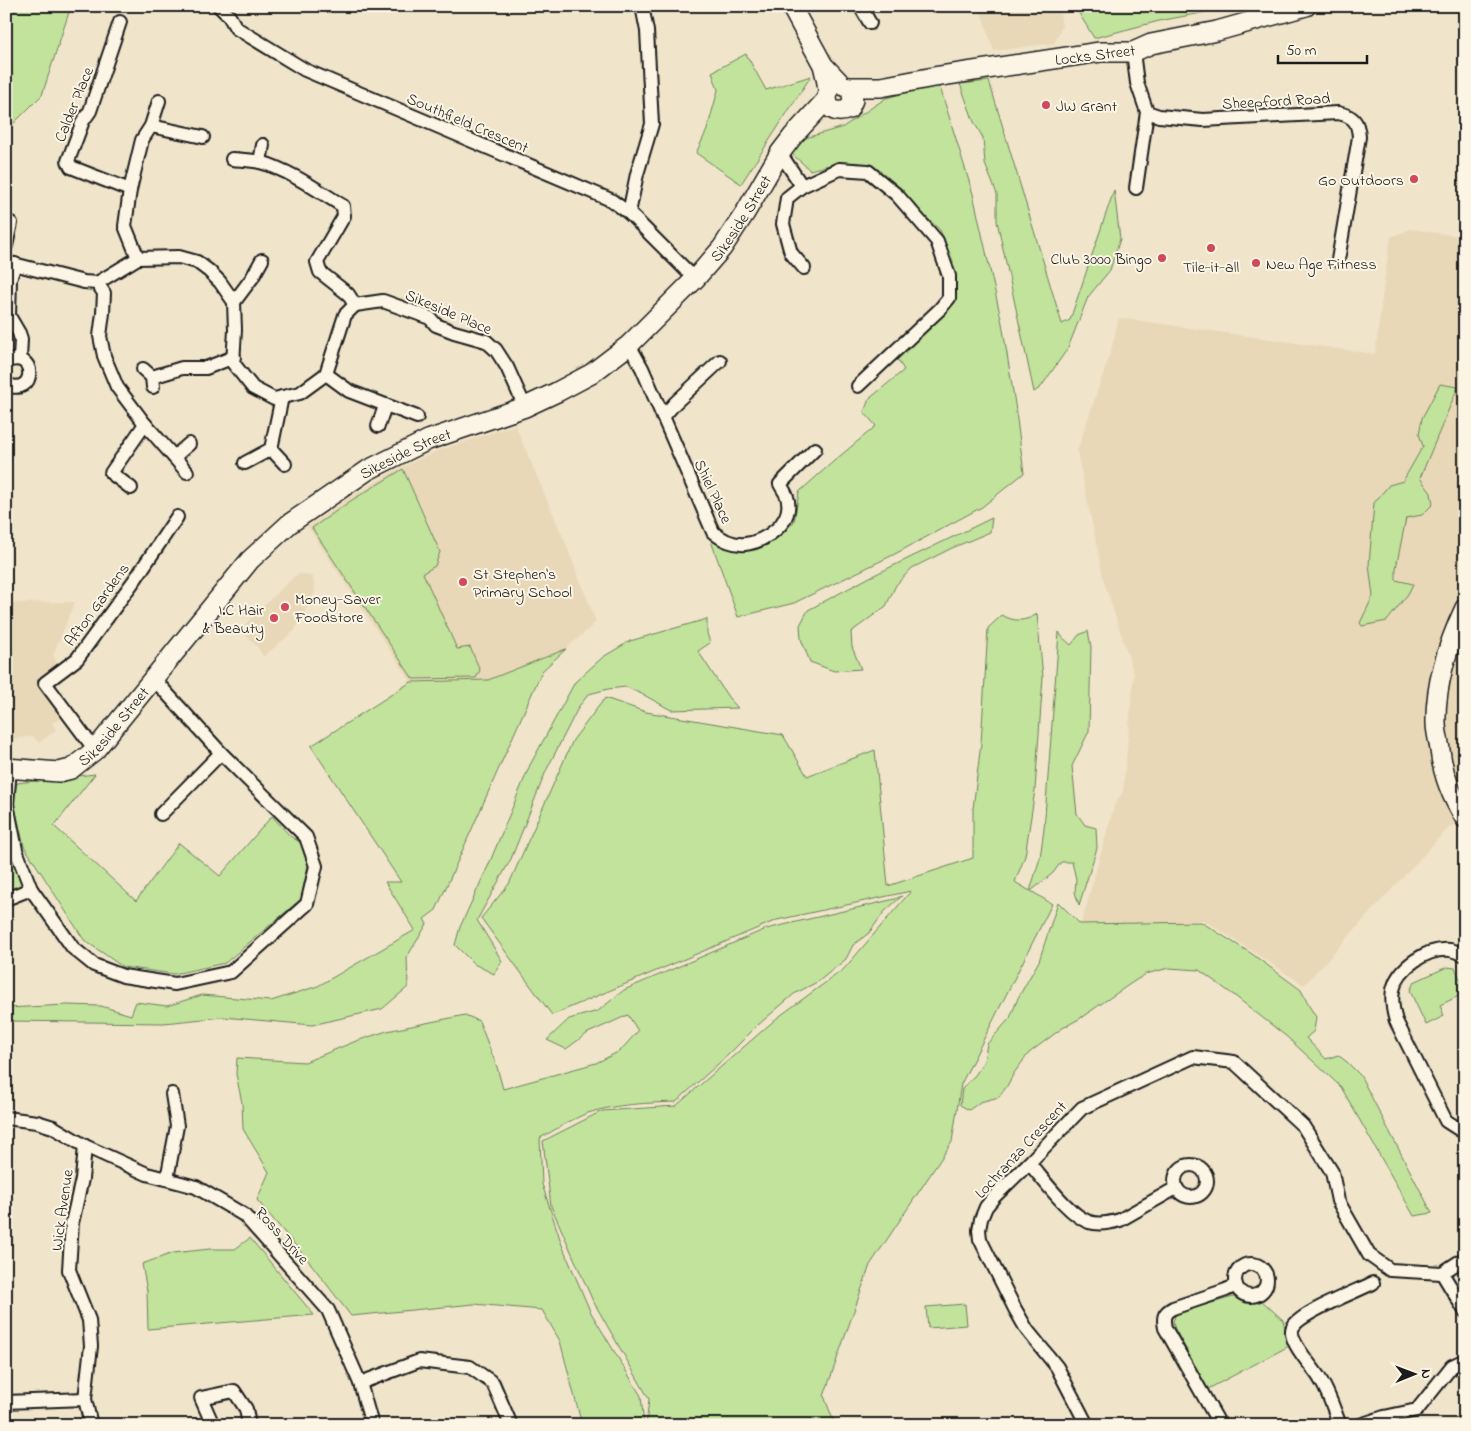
<svg xmlns="http://www.w3.org/2000/svg" width="1471" height="1431" viewBox="0 0 1471 1431" font-family="'Indie Flower',sans-serif">
	<style>
		.built { fill: #e8d8b7 }
		.green { fill: #c1e39c; stroke: #6e805c }
		.lines { fill: none; stroke-linecap: round; stroke-linejoin: round }
		.street-casing { stroke: #1c1c1c; stroke-width: 16 }
		.secondary-casing { stroke: #1c1c1c; stroke-width: 22 }
		.street { stroke: #fcf5e5; stroke-width: 12 }
		.secondary { stroke: #fcf5e5; stroke-width: 19 }
		.poi-dot { fill: #d1495b; stroke: #fcf5e5; stroke-width: 2 }
		.labels { text-anchor: middle; stroke-width: 4; stroke-linejoin: round; paint-order: stroke }
		.street-label { font-size: 16px; fill: #1c1c1c; stroke: #fcf5e5 }
		.poi-label { font-size: 16px; fill: #1c1c1c; stroke: #fcf5e5; text-anchor: start }
	</style>
	<rect width="100%" height="100%" fill="#f0e4ca"/>
	<filter id="ink" filterUnits="userSpaceOnUse"><feTurbulence type="fractalNoise" baseFrequency=".02" numOctaves="2"/><feDisplacementMap in="SourceGraphic" scale="10" xChannelSelector="R" yChannelSelector="G"/><feConvolveMatrix kernelMatrix="1 2 1 2 8 2 1 2 1" color-interpolation-filters="sRGB"/></filter>
	<g filter="url(#ink)">
		<g class="built">
			<path d="M 979,6 L 1059,6 L 1062,27 L 1054,43 L 994,51 Z"/>
			<path d="M 1410,229 L 1465,237 L 1465,818 L 1448,828 L 1304,985 L 1204,920 L 1079,932 L 1114,806 L 1123,791 L 1134,674 L 1104,581 L 1077,451 L 1111,351 L 1119,318 L 1375,354 L 1387,260 L 1391,237 Z"/>
			<path d="M 515,425 L 565,542 L 596,622 L 566,649 L 488,680 L 411,682 L 308,527 L 351,497 L 396,470 L 437,451 Z"/>
			<path d="M 304,574 L 313,577 L 315,592 L 295,630 L 263,657 L 257,646 L 240,630 L 252,617 L 296,575 Z"/>
			<path d="M 75,602 L 53,655 L 59,667 L 40,682 L 63,717 L 52,723 L 56,730 L 39,743 L 33,736 L 13,739 L 12,747 L 6,748 L 6,603 Z"/>
		</g>
		<g class="green">
			<path d="M 19,6 L 71,6 L 42,95 L 6,131 L 6,20 Z"/>
			<path d="M 1077,6 L 1238,6 L 1159,21 L 1094,38 L 1077,10 Z"/>
			<path d="M 746,54 L 766,90 L 811,76 L 741,184 L 696,153 L 707,130 L 718,90 L 712,72 Z"/>
			<path d="M 989,81 L 1062,324 L 1070,320 L 1114,190 L 1120,239 L 1110,270 L 1088,297 L 1068,348 L 1041,387 L 1034,392 L 997,221 L 997,194 L 985,164 L 983,138 L 974,122 L 960,84 Z"/>
			<path d="M 939,84 L 973,194 L 1002,323 L 1015,404 L 1024,473 L 982,507 L 893,555 L 794,603 L 738,617 L 711,541 L 734,548 L 768,545 L 794,522 L 799,492 L 834,461 L 876,426 L 864,412 L 869,399 L 904,370 L 896,357 L 953,296 L 953,261 L 940,230 L 876,170 L 841,162 L 810,170 L 792,154 L 802,139 L 843,127 L 886,98 Z"/>
			<path d="M 1440,384 L 1458,387 L 1420,478 L 1431,493 L 1433,504 L 1422,515 L 1406,518 L 1396,568 L 1396,580 L 1413,584 L 1408,594 L 1387,621 L 1362,626 L 1360,623 L 1373,596 L 1369,565 L 1374,503 L 1389,485 L 1403,481 L 1423,446 L 1419,434 L 1422,418 Z"/>
			<path d="M 403,469 L 440,552 L 435,566 L 423,573 L 457,649 L 470,647 L 480,670 L 476,678 L 413,679 L 312,528 L 352,500 Z"/>
			<path d="M 992,518 L 990,532 L 952,548 L 912,568 L 896,585 L 886,606 L 851,632 L 852,647 L 861,669 L 834,671 L 810,662 L 801,639 L 800,625 L 808,610 L 870,577 Z"/>
			<path d="M 1037,614 L 1043,677 L 1035,790 L 1025,856 L 1015,882 L 1030,891 L 1040,858 L 1044,829 L 1059,632 L 1062,637 L 1071,645 L 1079,635 L 1088,631 L 1091,647 L 1089,731 L 1072,766 L 1077,814 L 1085,825 L 1096,828 L 1097,848 L 1079,905 L 1075,892 L 1076,879 L 1072,862 L 1061,862 L 1053,873 L 1031,891 L 1052,904 L 961,1084 L 952,1142 L 870,1265 L 824,1396 L 835,1425 L 646,1425 L 649,1399 L 592,1299 L 551,1206 L 543,1141 L 602,1111 L 676,1106 L 777,1018 L 844,969 L 911,891 L 777,920 L 552,1015 L 481,918 L 509,884 L 573,740 L 605,698 L 646,712 L 783,735 L 807,776 L 875,750 L 888,886 L 973,858 L 973,809 L 981,743 L 988,628 L 1002,615 C 1014,622 1025,622 1037,614 Z"/>
			<path d="M 707,619 L 707,633 L 710,643 L 698,651 L 728,697 L 738,708 L 671,710 L 644,695 L 626,687 L 608,689 L 589,694 L 579,706 L 546,771 L 511,859 L 477,920 L 502,961 L 494,974 L 474,964 L 455,945 L 460,927 L 489,864 L 530,765 L 575,682 L 603,657 L 630,641 Z"/>
			<path d="M 566,649 L 542,671 L 436,910 L 424,919 L 427,924 L 407,957 L 408,987 L 382,1009 L 312,1025 L 223,1017 L 164,1023 L 6,1021 L 6,1008 L 67,1005 L 101,1006 L 131,1015 L 136,1002 L 167,1006 L 202,995 L 271,1001 L 318,986 L 415,930 L 385,882 L 401,882 L 311,746 L 411,682 L 488,680 Z"/>
			<path d="M 95,774 L 54,826 L 136,901 L 179,843 L 220,876 L 272,816 L 290,836 L 301,843 L 308,865 L 301,899 L 225,963 L 174,974 L 123,967 L 84,940 L 24,846 L 13,800 L 17,783 Z"/>
			<path d="M 6,819 L 25,880 L 22,887 L 6,893 Z"/>
			<path d="M 902,896 L 884,912 L 869,933 L 853,945 L 846,959 L 819,981 L 794,994 L 758,1025 L 728,1055 L 676,1102 C 647,1103 616,1104 588,1113 C 572,1119 555,1130 540,1138 L 542,1184 L 562,1245 L 590,1311 L 641,1396 L 644,1425 L 582,1425 L 560,1341 L 542,1310 L 474,1304 L 351,1316 L 312,1265 L 257,1200 L 269,1172 L 243,1129 L 242,1103 L 236,1074 L 237,1058 L 305,1062 L 356,1041 L 387,1031 L 465,1015 L 479,1021 L 497,1067 L 503,1089 L 596,1063 L 620,1051 L 638,1031 L 628,1015 L 588,1033 L 566,1049 L 547,1040 L 569,1019 L 598,1011 L 624,990 L 766,929 L 895,899 Z"/>
			<path d="M 1058,902 L 1080,924 L 1201,922 L 1252,954 L 1301,990 L 1309,1006 L 1316,1017 L 1314,1031 L 1306,1038 L 1326,1059 L 1338,1055 L 1347,1062 L 1360,1075 L 1432,1213 L 1414,1216 L 1341,1087 L 1287,1037 L 1235,996 L 1199,970 L 1169,968 L 1146,974 L 1133,982 L 1079,1019 L 1061,1029 L 1029,1053 L 1014,1073 L 1007,1086 L 999,1097 L 980,1102 L 969,1110 L 960,1105 L 962,1089 L 976,1074 L 984,1061 L 987,1044 L 1010,1018 L 1018,998 L 1039,961 Z"/>
			<path d="M 1447,967 L 1455,968 L 1465,989 L 1465,993 L 1440,1005 L 1444,1016 L 1426,1025 L 1410,991 L 1414,982 Z"/>
			<path d="M 250,1238 L 314,1315 L 148,1329 L 147,1291 L 142,1264 L 173,1253 L 210,1249 L 235,1249 Z"/>
			<path d="M 1233,1297 L 1245,1302 L 1262,1301 L 1283,1320 L 1289,1346 L 1208,1389 L 1175,1329 L 1173,1322 L 1176,1313 Z"/>
			<path d="M 965,1304 L 967,1325 L 928,1328 L 926,1307 Z"/>
		</g>
		<g class="lines">
			<g class="street-casing">
				<g id="street">
					<path d="M 219,6 L 229,16 L 236,28 L 305,70 L 611,200 L 629,213 L 695,279"/>
					<path d="M 860,6 L 870,23"/>
					<path d="M 120,22 L 90,111 L 83,121 L 68,161 L 71,167 L 130,190"/>
					<path d="M 1133,52 L 1137,83 L 1147,112 L 1136,188"/>
					<path d="M 1147,112 L 1159,116 L 1203,120 L 1338,113 C 1353,116 1358,121 1359,137 L 1338,260"/>
					<path d="M 151,126 L 203,137"/>
					<path d="M 780,153 L 802,186"/>
					<path d="M 232,159 C 241,160 251,160 260,162 C 287,169 319,191 343,206 L 344,216 L 317,262 L 320,272 L 348,294 L 355,305"/>
					<path d="M 260,162 L 263,145"/>
					<path d="M 629,213 L 637,174 L 652,124 L 647,31 L 642,6"/>
					<path d="M 6,221 L 11,223 L 6,246"/>
					<path d="M 138,258 L 179,257 L 197,262 L 209,271 L 220,282 L 234,302 L 235,330 L 233,363 L 253,388 L 274,399 L 300,393 L 326,374 L 345,315 L 355,305"/>
					<path d="M 6,262 L 84,282 L 97,283 L 138,258 L 125,226 L 130,190 L 142,140 L 151,126 L 159,101"/>
					<path d="M 15,264 L 10,279 L 9,316 L 19,333 L 21,339 L 20,359"/>
					<path d="M 804,268 L 791,253 L 783,224 L 787,198 L 802,186 L 839,169 L 868,171 L 897,195 L 937,241 L 949,276 L 949,298 L 940,309 L 858,386"/>
					<path d="M 97,283 L 104,293 L 103,313 L 100,336 L 104,356 L 117,387 L 145,424 L 187,472"/>
					<path d="M 234,302 L 252,278 L 262,260"/>
					<path d="M 355,305 L 383,301 L 430,318 L 436,325 L 454,332 L 486,341 L 496,350 L 507,367 L 525,407"/>
					<path d="M 629,345 L 642,368 L 713,532 C 722,540 734,545 745,544 C 766,542 795,521 787,497 C 786,493 782,488 780,484 L 815,449"/>
					<path d="M 6,362 C 37,347 37,399 6,384"/>
					<path d="M 143,369 L 152,377 L 153,387"/>
					<path d="M 326,374 L 349,391 L 417,417"/>
					<path d="M 152,377 L 182,368 L 206,368 L 234,357"/>
					<path d="M 663,417 L 675,403 L 720,361"/>
					<path d="M 378,426 L 385,406"/>
					<path d="M 271,449 L 285,464"/>
					<path d="M 174,457 L 189,444"/>
					<path d="M 245,463 L 271,449 L 282,397"/>
					<path d="M 131,488 L 111,473 L 145,424"/>
					<path d="M 95,750 L 45,683 L 77,659 L 136,578 L 177,517"/>
					<path d="M 10,769 L 7,804 L 16,850 L 31,889 L 73,948 L 94,965 L 123,976 L 175,984 L 231,972 L 307,904 L 316,866 L 306,837 L 221,753 L 161,687 L 154,677"/>
					<path d="M 161,814 L 221,753"/>
					<path d="M 6,899 L 31,889"/>
					<path d="M 1465,955 C 1460,953 1455,951 1450,950 C 1427,948 1398,967 1393,990 C 1391,1001 1393,1011 1396,1021 L 1446,1121 L 1460,1130 L 1465,1130"/>
					<path d="M 6,1118 L 37,1122 L 53,1127 L 85,1146 L 147,1174 L 196,1187 L 244,1215 L 328,1310 L 360,1383 L 372,1425"/>
					<path d="M 85,1146 L 82,1179 L 72,1223 L 69,1270 L 89,1320 L 91,1346 L 85,1399 L 91,1425"/>
					<path d="M 1029,1163 C 1044,1180 1069,1215 1089,1222 C 1099,1225 1110,1223 1120,1220 L 1176,1188"/>
					<circle cx="1191" cy="1181" r="16"/>
					<path d="M 167,1179 L 177,1126 L 172,1094"/>
					<circle cx="1251" cy="1280" r="16"/>
					<path d="M 1442,1273 L 1465,1311"/>
					<path d="M 1442,1273 L 1465,1258"/>
					<path d="M 360,1383 L 419,1361 L 470,1367 L 493,1383 L 511,1425"/>
					<path d="M 6,1402 L 85,1399"/>
					<path d="M 213,1425 L 201,1398 L 234,1391 L 246,1409 L 249,1425"/>
					<path d="M 1087,1425 L 1057,1367 L 1027,1330 L 1015,1309 L 980,1239 L 979,1230 L 981,1219 L 986,1207 L 994,1197 L 1029,1163 L 1082,1108 L 1193,1057 L 1234,1062 L 1303,1126 L 1332,1172 L 1338,1201 L 1369,1255 L 1390,1270 L 1442,1273"/>
					<path d="M 1220,1425 L 1165,1328 C 1163,1318 1163,1313 1173,1308 L 1226,1290 L 1236,1285"/>
					<path d="M 1340,1425 C 1334,1410 1329,1393 1320,1379 C 1314,1368 1286,1340 1293,1327 C 1300,1313 1357,1291 1373,1283"/>
					<path d="M 1360,1425 L 1384,1417 L 1417,1410 L 1452,1366 L 1465,1360"/>
				</g>
			</g>
			<g class="secondary-casing">
				<g id="secondary">
					<path d="M 791,6 L 823,65 L 842,85 L 848,87 L 851,90 L 853,100 L 849,109 C 840,113 829,112 827,100 C 827,96 828,93 828,89 C 827,81 825,73 823,65"/>
					<path d="M 848,87 L 881,87 L 934,77 L 1100,52 L 1133,52 L 1151,44 L 1217,31 L 1306,6"/>
					<path d="M 1465,608 C 1448,644 1435,683 1436,723 C 1436,732 1439,741 1440,750 C 1443,776 1451,796 1465,818"/>
					<path id="s1" d="M 6,768 L 59,772 L 71,769 L 95,750 L 250,560 L 289,524 L 368,470 L 428,440 L 525,407 L 557,392 L 591,374 L 629,345 L 695,279 L 722,248 L 745,213 L 780,153 L 793,136 L 827,99"/>
				</g>
			</g>
			<use href="#street" class="street"/>
			<use href="#secondary" class="secondary"/>
		</g>
	</g>
	<g class="poi-dot">
		<circle cx="1046" cy="105" r="5"/>
		<circle cx="1414" cy="179" r="5"/>
		<circle cx="1211" cy="248" r="5"/>
		<circle cx="1162" cy="258" r="5"/>
		<circle cx="1256" cy="263" r="5"/>
		<circle cx="463" cy="582" r="5"/>
		<circle cx="285" cy="607" r="5"/>
		<circle cx="274" cy="618" r="5"/>
	</g>
	<g class="labels">
		<g class="street-label">
			<text transform="translate(1095 54) rotate(-7)" y="6">Locks Street</text>
			<text transform="translate(1276 100) rotate(-3)" y="6">Sheepford Road</text>
			<text transform="translate(73 104) rotate(-68)" y="6">Calder Place</text>
			<text transform="translate(468 122) rotate(23)" y="6">Southfield Crescent</text>
			<text dy="6" stroke="none"><textPath href="#s1" startOffset="951">Sikeside Street</textPath></text>
			<text transform="translate(449 311) rotate(23)" y="6">Sikeside Place</text>
			<text dy="6" stroke="none"><textPath href="#s1" startOffset="531">Sikeside Street</textPath></text>
			<text transform="translate(714 491) rotate(65)" y="6">Shiel Place</text>
			<text transform="translate(96 604) rotate(-54)" y="6">Afton Gardens</text>
			<text dy="6" stroke="none"><textPath href="#s1" startOffset="126">Sikeside Street</textPath></text>
			<text transform="translate(1020 1149) rotate(-47)" y="6">Lochranza Crescent</text>
			<text transform="translate(61 1210) rotate(-82)" y="6">Wick Avenue</text>
			<text transform="translate(283 1235) rotate(48)" y="6">Ross Drive</text>
		</g>
		<g class="poi-label">
			<text x="1056" y="111">JW Grant</text>
			<text x="1404" y="185" text-anchor="end">Go Outdoors</text>
			<text x="1152" y="264" text-anchor="end">Club 3000 Bingo</text>
			<text x="1266" y="269">New Age Fitness</text>
			<text x="1211" y="272" text-anchor="middle">Tile-it-all</text>
			<text x="473" y="579">St Stephen's<tspan x="473" dy="18">Primary School</tspan></text>
			<text x="295" y="604">Money-Saver<tspan x="295" dy="18">Foodstore</tspan></text>
			<text x="264" y="615" text-anchor="end">I.C Hair<tspan x="264" dy="18">&amp; Beauty</tspan></text>
		</g>
	</g>
	<rect width="1471" height="1431" fill="none" stroke="#fcf5e5" stroke-width="25"/>
	<rect x="12" y="12" width="1446" height="1406" fill="none" stroke="#1c1c1c" stroke-width="2" filter="url(#ink)"/>
	<g transform="translate(1414 1374) rotate(89)" stroke="#fcf5e5" stroke-width="4" paint-order="stroke">
	<path d="M0-4L9 19L0 12L-9 19Z" fill="#1c1c1c"/>
	<text y="-8" font-size="14" font-weight="bold" text-anchor="middle" fill="#1c1c1c">N</text>
	</g>
	<path d="M1278 55v8h89v-8" fill="none" stroke="#1c1c1c" stroke-width="2.5"/>
	<text x="1286" y="55" font-size="15" fill="#1c1c1c" stroke="#fcf5e5" stroke-width="4" paint-order="stroke">50 m</text>
</svg>
